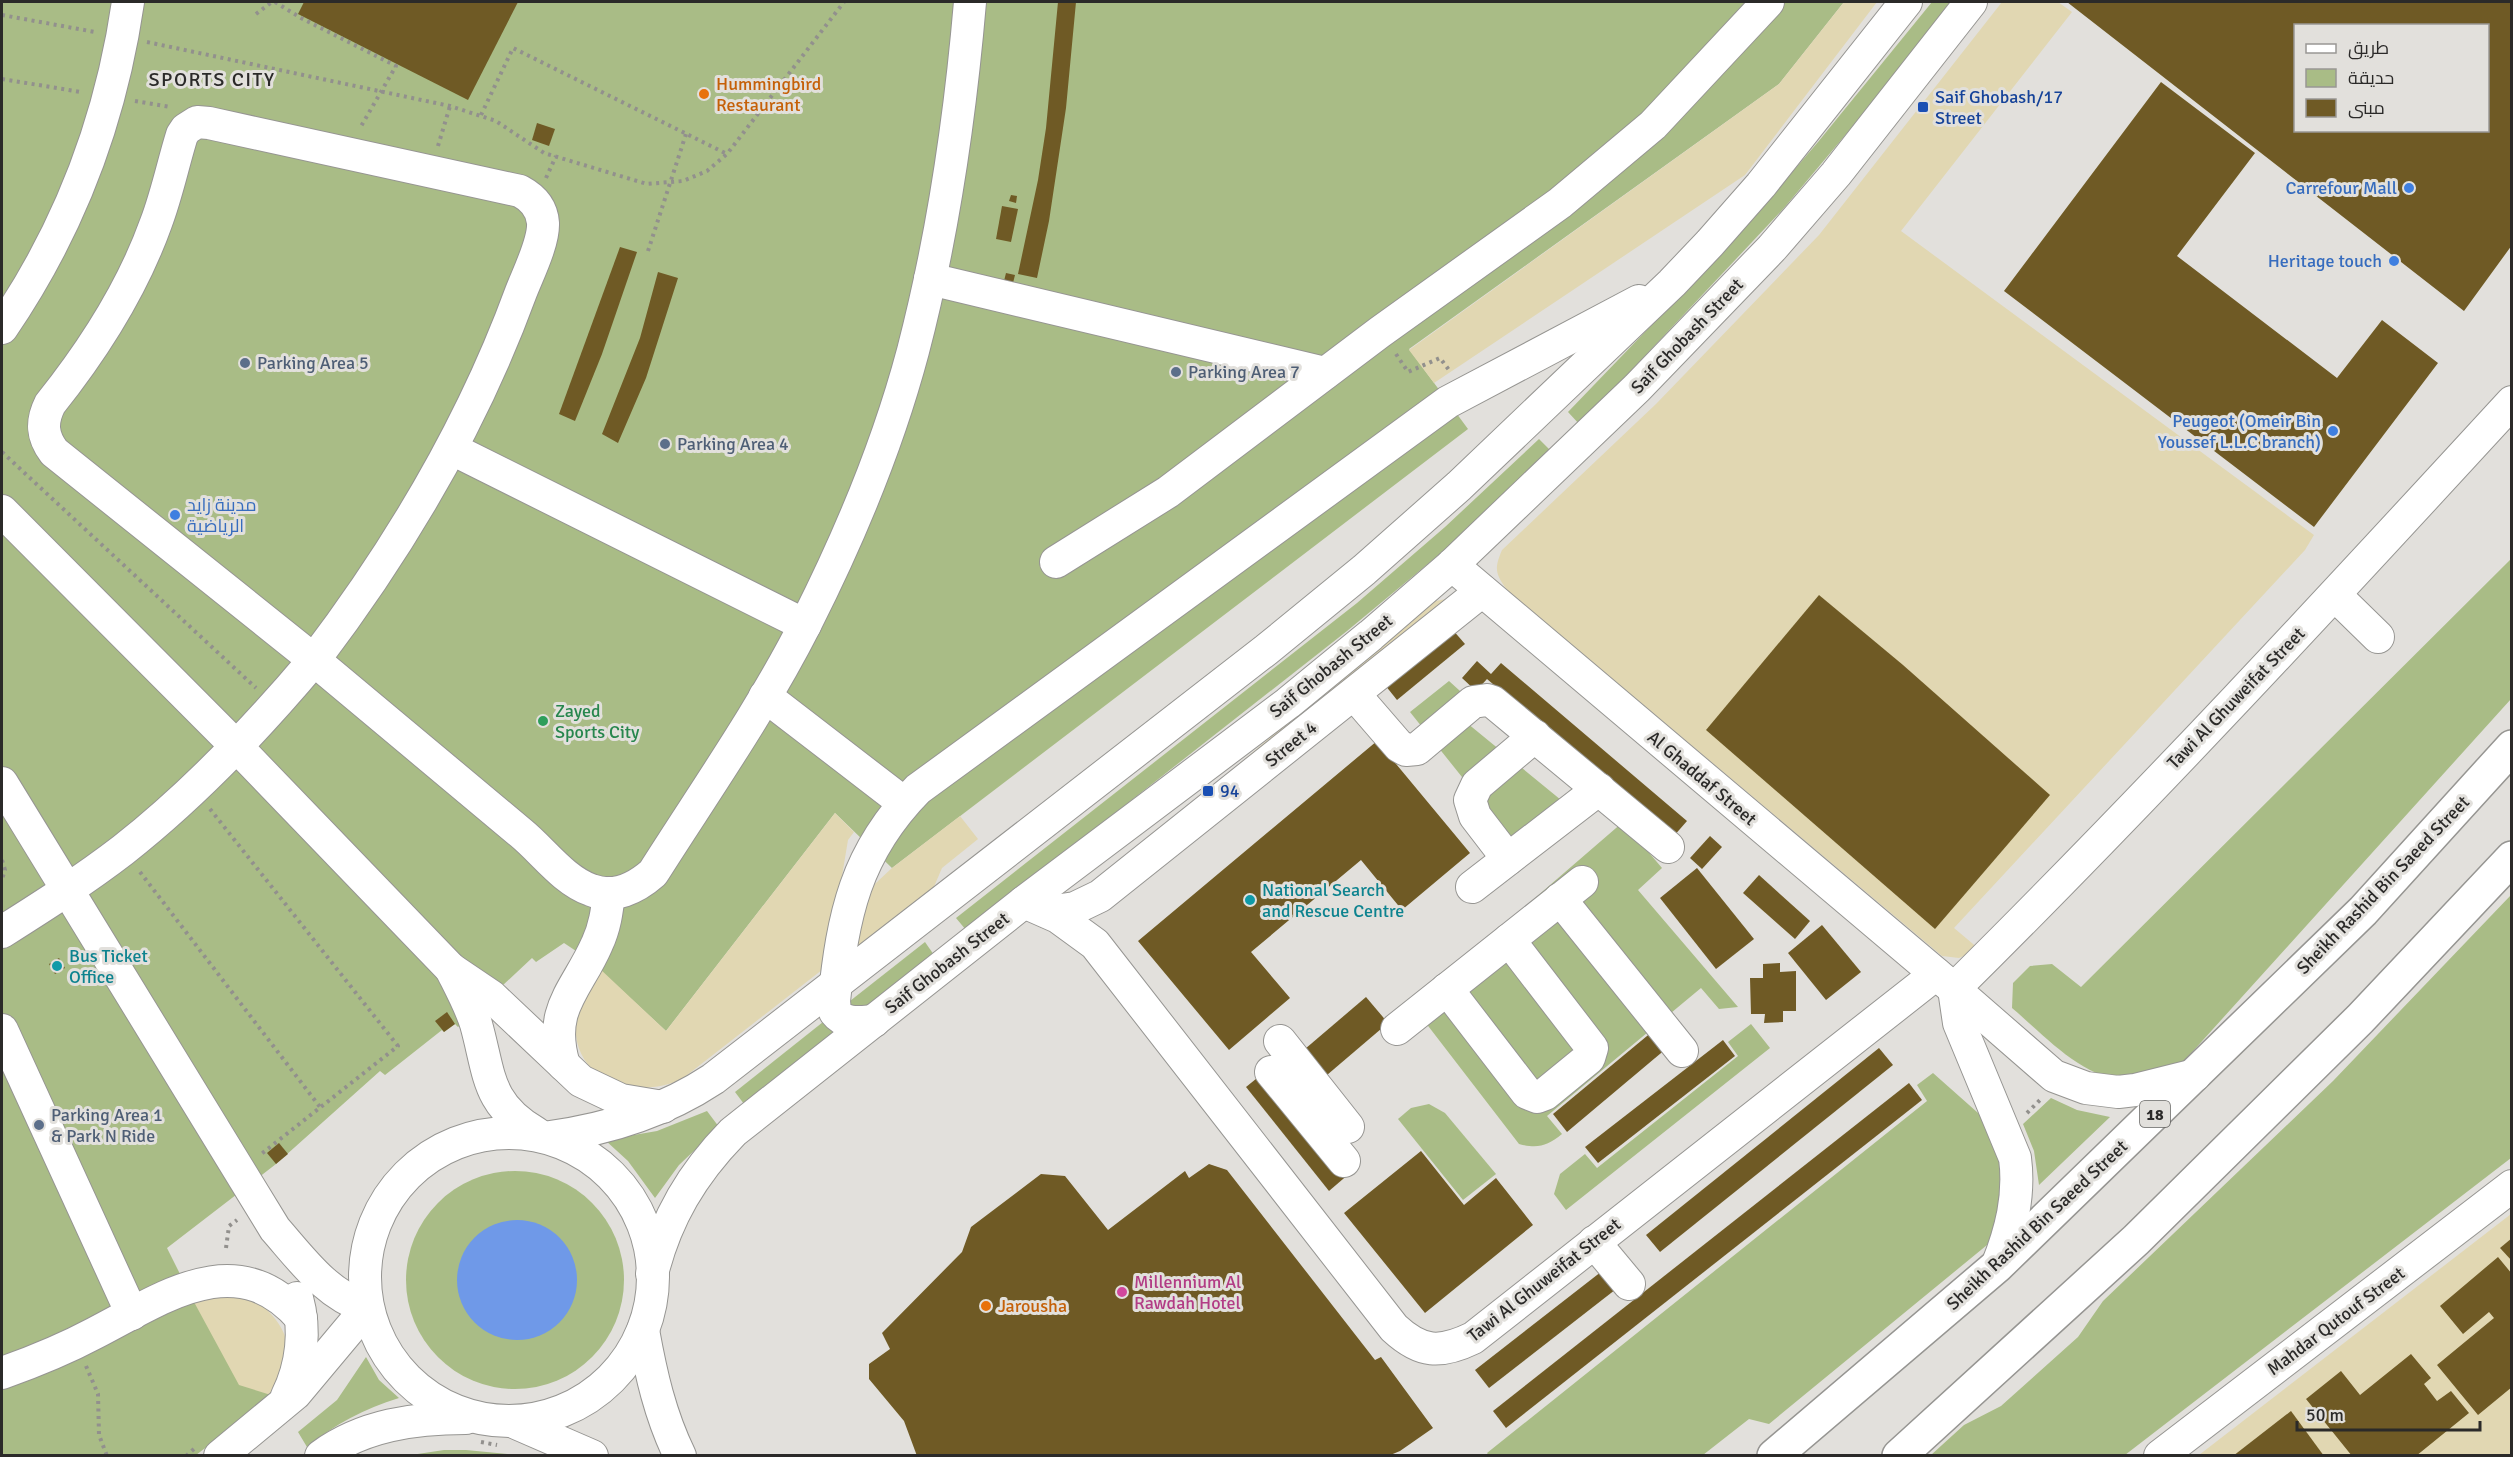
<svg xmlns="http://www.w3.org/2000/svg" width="2513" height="1457" viewBox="0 0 2513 1457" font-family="Signika,Cairo,sans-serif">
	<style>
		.green { fill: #a9bc86 }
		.sand { fill: #e1d7b2 }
		.water { fill: #6f99e8 }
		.building { fill: #6f5a25; fill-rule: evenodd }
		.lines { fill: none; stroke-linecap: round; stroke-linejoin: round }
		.minor-casing { stroke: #969592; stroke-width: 34 }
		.major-casing { stroke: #969592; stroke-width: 36 }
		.path { stroke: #92908d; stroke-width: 4; stroke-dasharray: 3 4.5; stroke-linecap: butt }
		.minor { stroke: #fff; stroke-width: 32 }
		.major { stroke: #fff; stroke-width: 33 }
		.food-dot { fill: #e8710a; stroke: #e2e0dc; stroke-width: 2 }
		.transit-dot { fill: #1a4fb4; stroke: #e2e0dc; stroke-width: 2 }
		.shop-dot { fill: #3f7fe0; stroke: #e2e0dc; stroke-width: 2 }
		.service-dot { fill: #5c6f8a; stroke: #e2e0dc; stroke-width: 2 }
		.leisure-dot { fill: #2e9e5b; stroke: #e2e0dc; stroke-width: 2 }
		.culture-dot { fill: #0f9aa8; stroke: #e2e0dc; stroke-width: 2 }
		.hotel-dot { fill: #d1479c; stroke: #e2e0dc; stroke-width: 2 }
		.labels { text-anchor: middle; stroke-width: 6; stroke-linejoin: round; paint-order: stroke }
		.shield { fill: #e2e0dc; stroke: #62615f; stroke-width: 1.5 }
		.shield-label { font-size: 16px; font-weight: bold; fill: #2b2a29 }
		.food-label { font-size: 18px; fill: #c56008; stroke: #e2e0dc; text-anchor: start }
		.transit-label { font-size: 18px; fill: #164399; stroke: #e2e0dc; text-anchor: start }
		.shop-label { font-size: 18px; fill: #366cbe; stroke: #e2e0dc; text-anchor: end }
		.street-label { font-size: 18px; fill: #2b2a29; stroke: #e2e0dc }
		.service-label { font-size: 18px; fill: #4e5e75; stroke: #e2e0dc; text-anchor: start }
		.leisure-label { font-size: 18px; fill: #27864d; stroke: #e2e0dc; text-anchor: start }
		.culture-label { font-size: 18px; fill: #0d838f; stroke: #e2e0dc; text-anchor: start }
		.hotel-label { font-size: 18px; fill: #b23c85; stroke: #e2e0dc; text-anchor: start }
		.neighbourhood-label { font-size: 20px; letter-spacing: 1.5px; fill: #2b2a29; stroke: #e2e0dc }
	</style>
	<rect width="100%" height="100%" fill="#e2e0dc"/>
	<g class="green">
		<path d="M 2,2 L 1844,2 L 1779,84 L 1409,349 L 1468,429 L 892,868 L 835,813 L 666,1031 L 588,959 L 564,943 L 536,962 L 532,958 L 458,1027 L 455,1024 L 444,1032 L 442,1030 L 385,1075 L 380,1071 L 276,1164 L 167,1248 L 194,1302 L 274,1396 L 196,1455 L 2,1456 Z"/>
		<path d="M 1932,2 L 1952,2 L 1868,108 L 1784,208 L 1580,425 L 1568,412 L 1742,231 L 1818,142 Z"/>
		<path d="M 1539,439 L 1551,451 L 1441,553 L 1347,631 L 966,930 L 956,918 L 1357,603 L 1445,527 Z"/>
		<path d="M 2511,559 L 2511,699 L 2185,1060 C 2174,1066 2163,1073 2152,1077 C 2096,1095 2050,1040 2012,1008 L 2013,983 L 2030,966 L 2052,964 L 2081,987 Z"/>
		<path d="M 1449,681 L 1470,700 L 1456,714 L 1561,800 L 1575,785 L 1575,826 L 1530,862 L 1410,712 Z"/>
		<path d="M 1623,822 L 1662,868 L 1638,890 L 1738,1007 L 1719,1009 L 1701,988 L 1547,1116 L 1562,1134 C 1547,1146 1538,1149 1519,1144 L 1422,1018 L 1424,994 Z"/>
		<path d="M 2511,895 L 2511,1158 L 2125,1455 L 1931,1455 L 1964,1425 L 2001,1406 L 2078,1337 L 2103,1301 L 2333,1081 Z"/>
		<path d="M 925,942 L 934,955 L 862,1013 L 849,1013 L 850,1001 Z"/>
		<path d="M 823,1022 L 827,1022 L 834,1029 L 833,1033 L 744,1104 L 735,1092 Z"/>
		<path d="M 1751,1024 L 1770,1048 L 1566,1210 L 1554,1194 L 1560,1174 L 1585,1154 L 1597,1168 L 1738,1056 L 1728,1042 Z"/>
		<path d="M 1933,1073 L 1995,1128 L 2008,1180 L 2003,1215 L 1987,1245 L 1769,1424 L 1749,1419 L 1703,1455 L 1489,1456 L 1487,1453 L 1927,1101 L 1917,1085 Z"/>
		<path d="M 2051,1098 L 2077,1110 L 2110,1117 L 2039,1185 L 2034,1151 L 2023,1124 Z"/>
		<path d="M 1429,1104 L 1445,1113 L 1496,1174 L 1463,1200 L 1398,1119 L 1411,1108 Z"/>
		<path d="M 707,1111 L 719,1127 L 679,1165 L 655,1198 L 628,1161 L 605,1140 L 657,1131 Z"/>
		<circle cx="515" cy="1280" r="109"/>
		<path d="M 366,1357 L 379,1380 L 399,1398 C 364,1409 335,1424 307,1447 L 298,1432 L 337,1400 Z"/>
		<path d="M 444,1450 L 466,1450 L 518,1455 L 411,1455 Z"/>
	</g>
	<g class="sand">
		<path d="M 1844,2 L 1877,2 L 1745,175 L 1434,383 L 1409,350 L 1779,84 Z"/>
		<path d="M 2002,2 L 2058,2 L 2072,12 L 1901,231 L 2314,535 L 2305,550 L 1954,928 L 1979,949 L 1959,958 L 1942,956 L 1508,591 C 1495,574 1494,569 1502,550 L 1656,404 L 1819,235 Z"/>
		<path d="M 1452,598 L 1102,880 L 1430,602 Z"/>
		<path d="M 835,813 L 854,832 L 848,840 L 827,966 L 682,1079 C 635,1101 569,1081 576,1018 C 577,1002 592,983 599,968 L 666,1031 Z"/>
		<path d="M 960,816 L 978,839 L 942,868 L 933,889 L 853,951 L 862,896 L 892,868 Z"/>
		<path d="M 2511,1214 L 2511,1455 L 2199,1455 Z"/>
		<path d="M 222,1293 C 230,1294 239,1293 245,1296 C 271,1306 295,1337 287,1366 C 284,1376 278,1386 274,1396 L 239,1385 L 194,1302 Z"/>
	</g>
	<circle class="water" cx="517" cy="1280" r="60"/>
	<g class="building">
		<path d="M 304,2 L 518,2 L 468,100 L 298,14 Z"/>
		<path d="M 1058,2 L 1076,2 L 1066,108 L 1049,221 L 1037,278 L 1018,274 L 1038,180 L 1046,128 Z"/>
		<path d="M 2067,2 L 2512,2 L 2512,245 L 2464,311 ZM 2296,26 L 2488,26 L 2488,130 L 2296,130 Z"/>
		<path d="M 2161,82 L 2255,153 L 2177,256 L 2337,378 L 2382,320 L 2438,363 L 2314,527 L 2004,291 Z"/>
		<path d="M 537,123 L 555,129 L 549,146 L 532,140 Z"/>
		<path d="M 1011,195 L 1017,196 L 1016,203 L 1009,201 Z"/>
		<path d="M 1002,206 L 1018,209 L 1011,242 L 996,239 Z"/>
		<path d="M 620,247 L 637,252 L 602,354 L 575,421 L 559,414 Z"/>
		<path d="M 658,272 L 678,278 L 646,378 L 618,443 L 602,434 L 640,338 Z"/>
		<path d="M 1006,273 L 1015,275 L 1013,283 L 1004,281 Z"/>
		<path d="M 1819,595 L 1903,665 L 2050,795 L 1935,929 L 1706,730 Z"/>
		<path d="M 1452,629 L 1465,644 L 1397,700 L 1385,685 Z"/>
		<path d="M 1477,661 L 1491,674 L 1501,663 L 1687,821 L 1673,837 L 1487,679 L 1476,691 L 1462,678 Z"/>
		<path d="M 1377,741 L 1470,853 L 1402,910 L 1361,860 L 1251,952 L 1290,998 L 1229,1050 L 1138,941 Z"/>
		<path d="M 1710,836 L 1722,847 L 1702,869 L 1690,858 Z"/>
		<path d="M 1697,868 L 1754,939 L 1716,969 L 1660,898 Z"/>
		<path d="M 1759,875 L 1810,921 L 1795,939 L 1743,893 Z"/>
		<path d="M 1822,925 L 1861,972 L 1826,1000 L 1788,953 Z"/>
		<path d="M 59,958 L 65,968 L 55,974 L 49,964 Z"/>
		<path d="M 1780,963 L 1780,972 L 1796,971 L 1796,1011 L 1783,1011 L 1783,1022 L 1764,1023 L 1765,1014 L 1751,1014 L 1750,978 L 1763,978 L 1763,964 Z"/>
		<path d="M 1366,997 L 1388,1023 L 1327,1075 L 1305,1049 Z"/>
		<path d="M 447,1012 L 455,1024 L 444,1032 L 435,1021 Z"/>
		<path d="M 1653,1031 L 1667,1048 L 1567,1132 L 1553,1114 Z"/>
		<path d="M 1723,1040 L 1735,1056 L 1598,1163 L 1585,1147 Z"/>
		<path d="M 1879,1048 L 1893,1065 L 1660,1252 L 1646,1235 Z"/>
		<path d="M 1267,1070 L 1350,1173 L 1329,1191 L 1246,1087 Z"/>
		<path d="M 1909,1083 L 1922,1100 L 1506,1428 L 1493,1411 Z"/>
		<path d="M 279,1143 L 288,1154 L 276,1164 L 267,1153 Z"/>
		<path d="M 1421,1151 L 1464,1205 L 1496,1178 L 1533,1225 L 1425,1313 L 1344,1213 Z"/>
		<path d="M 1209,1164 L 1227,1170 L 1375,1360 L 1381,1357 L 1433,1428 L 1400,1451 L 1388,1456 L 917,1456 L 904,1421 L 869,1379 L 869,1364 L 890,1349 L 882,1333 L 962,1252 L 971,1227 L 1041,1174 L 1065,1176 L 1108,1230 L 1185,1171 L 1189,1178 Z"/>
		<path d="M 2512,1238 L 2512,1261 L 2500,1248 Z"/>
		<path d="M 2498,1257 L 2512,1274 L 2512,1387 L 2478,1415 L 2437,1365 L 2494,1318 L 2489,1312 L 2463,1334 L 2440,1306 Z"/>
		<path d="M 1606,1268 L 1620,1286 L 1489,1388 L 1475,1370 Z"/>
		<path d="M 2411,1354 L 2431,1378 L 2424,1384 L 2437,1401 L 2451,1391 L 2469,1413 L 2416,1456 L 2352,1456 L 2306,1399 L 2341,1371 L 2360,1395 Z"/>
		<path d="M 2291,1411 L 2324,1456 L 2233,1456 Z"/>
	</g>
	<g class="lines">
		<g class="minor-casing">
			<g id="minor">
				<path d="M 197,122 L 209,123 L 520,191 C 533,198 542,208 543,223 C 544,242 528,274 521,292 C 472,426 400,547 314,660 L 54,452 C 42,436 41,422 50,404 C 94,349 132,290 156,223 C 167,194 173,164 182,135 L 186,129 Z"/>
				<path d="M 930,279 L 1325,373"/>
				<path d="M 2,328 C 69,230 111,119 128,2"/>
				<path d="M 452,449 L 805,625"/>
				<path d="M 2,511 L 236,746 L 451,969 L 491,996 L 581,1081 L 621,1100 L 663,1107"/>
				<path d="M 1056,562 L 1168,492 L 1380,332 L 1560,203 L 1653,125 L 1768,2"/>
				<path d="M 1452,565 L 1954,989 L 2054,1076 L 2086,1088 L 2118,1092 L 2135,1090 L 2195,1075"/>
				<path d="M 2335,595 L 2378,637"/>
				<path d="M 1354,694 L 1399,746 L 1406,750 L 1417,749 L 1473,702 L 1487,700 L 1493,702 L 1668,847"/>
				<path d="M 765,696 L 904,803"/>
				<path d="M 2,783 L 275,1229 C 303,1261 326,1294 367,1308"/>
				<path d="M 1508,859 L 1475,816 L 1470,800 L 1477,785 L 1535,736"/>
				<path d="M 1472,887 L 1599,789"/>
				<path d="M 1560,899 L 1682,1051"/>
				<path d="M 1024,902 L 1058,917 L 1095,944 L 1394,1328 C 1421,1353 1440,1354 1473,1338 L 1936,974"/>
				<path d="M 1048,912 L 1075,908 L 1100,896 L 1482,591"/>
				<path d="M 2,932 C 43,906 84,880 123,850 C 193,795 256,729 314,660 C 383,718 452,775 521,833 C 543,851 563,880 591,890 C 614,899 636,888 653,873 C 705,791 762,710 806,623 C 850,536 888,445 913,351 C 943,236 960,119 970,2"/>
				<path d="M 451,969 C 460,987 470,1005 476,1024 C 490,1074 486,1104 536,1133"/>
				<path d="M 1447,989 L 1527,1093 L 1537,1097 L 1545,1094 L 1589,1058 L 1592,1048 L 1509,940"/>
				<path d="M 1954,989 C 2146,799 2329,601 2512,402"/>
				<path d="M 1954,989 L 1959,1023 L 2015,1158 C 2020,1196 2011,1231 1997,1266"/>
				<path d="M 874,1021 C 859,1022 845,1025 835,1012 L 834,1001 C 843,915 855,853 918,789 L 1448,402 L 1639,301"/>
				<path d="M 1397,1029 L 1582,882"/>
				<path d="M 2,1030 L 132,1314"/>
				<path d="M 1280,1041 L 1348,1127"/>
				<path d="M 564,1065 C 547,1009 577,990 597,944 C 605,927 607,911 609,893"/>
				<path d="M 1271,1072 L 1344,1161"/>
				<circle cx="509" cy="1277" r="144"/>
				<path d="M 550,1137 C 609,1129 663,1112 713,1079 L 1266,650 L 1364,570 L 1459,486 L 1672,283 L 1710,243 L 1761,185 L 1906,2"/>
				<path d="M 1594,1242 L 1629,1284"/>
				<path d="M 652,1274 C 666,1218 692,1174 733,1132 L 1024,902 L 1288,703 L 1371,635 L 1452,565 L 1637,388 L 1772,248 L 1836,174 L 1971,2"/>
				<path d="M 643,1330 C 651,1374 660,1415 680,1456"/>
				<path d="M 2,1373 C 33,1362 65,1349 95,1333 C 163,1298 237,1244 301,1318"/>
				<path d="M 287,1396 C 302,1366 306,1330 297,1298"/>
				<path d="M 516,1423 L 592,1456"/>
				<path d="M 220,1456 L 295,1394 L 367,1308"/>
				<path d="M 321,1456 C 363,1425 415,1418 466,1418"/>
				<path d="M 2160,1456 L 2512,1186"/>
			</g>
		</g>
		<g class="major-casing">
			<g id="major">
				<path d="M 1774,1456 L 1997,1266 L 2363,911 L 2512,747"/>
				<path d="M 1899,1456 L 2136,1240 L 2360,1019 L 2512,858"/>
			</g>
		</g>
		<g class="path">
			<path d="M 275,2 L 301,18 L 396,66 L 360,128"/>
			<path d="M 256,14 L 272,2"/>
			<path d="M 2,15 L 95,32"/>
			<path d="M 147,42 L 450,106 L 496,121 L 544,153 L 647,184 L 683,181 L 707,171 L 727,154 L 844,2"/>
			<path d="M 2,79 L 81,92"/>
			<path d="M 135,101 L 170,107"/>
			<path d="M 481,115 L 513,48 L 727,154"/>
			<path d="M 438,146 L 450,106"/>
			<path d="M 546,178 L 556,156"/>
			<path d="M 648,251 L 686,134"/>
			<path d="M 1396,354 L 1408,372 L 1440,358 L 1449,370"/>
			<path d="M 2,452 L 256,688"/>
			<path d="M 210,809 L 398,1046 L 260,1155"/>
			<path d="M 2,860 L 5,870 L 2,879"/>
			<path d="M 140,872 L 320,1107"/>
			<path d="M 2027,1113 L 2041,1099"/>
			<path d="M 226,1248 L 229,1226 L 237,1220"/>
			<path d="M 86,1366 L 98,1394 L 99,1435 L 107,1456"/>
			<path d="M 481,1442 L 497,1445"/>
			<path d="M 186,1456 L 194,1449"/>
		</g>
		<use href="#minor" class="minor"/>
		<use href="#major" class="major"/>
	</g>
	<g class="food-dot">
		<circle cx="704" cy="94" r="6"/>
		<circle cx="986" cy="1306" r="6"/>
	</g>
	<g class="transit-dot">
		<rect x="1917" y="101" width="12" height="12" rx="3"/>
		<rect x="1202" y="785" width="12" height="12" rx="3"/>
	</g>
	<g class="shop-dot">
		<circle cx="2409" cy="188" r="6"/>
		<circle cx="2394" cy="261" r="6"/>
		<circle cx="2333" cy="431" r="6"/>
		<circle cx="175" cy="515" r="6"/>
	</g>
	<g class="service-dot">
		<circle cx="245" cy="363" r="6"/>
		<circle cx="1176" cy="372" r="6"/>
		<circle cx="665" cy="444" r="6"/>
		<circle cx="39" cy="1125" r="6"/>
	</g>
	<circle class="leisure-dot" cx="543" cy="721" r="6"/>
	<g class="culture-dot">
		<circle cx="1250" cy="900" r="6"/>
		<circle cx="57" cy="966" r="6"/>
	</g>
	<circle class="hotel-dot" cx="1122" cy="1292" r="6"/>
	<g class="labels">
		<rect class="shield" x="2140" y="1101" width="30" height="26" rx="4.5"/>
		<g class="shield-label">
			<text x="2155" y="1120">18</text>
		</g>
		<g class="food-label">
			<text x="716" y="90">Hummingbird<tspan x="716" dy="21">Restaurant</tspan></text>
			<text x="998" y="1312">Jarousha</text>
		</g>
		<g class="transit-label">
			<text x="1935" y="103">Saif Ghobash/17<tspan x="1935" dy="21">Street</tspan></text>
			<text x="1220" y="797">94</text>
		</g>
		<g class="shop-label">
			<text x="2397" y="194">Carrefour Mall</text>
			<text x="2382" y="267">Heritage touch</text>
			<text x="2321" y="427">Peugeot (Omeir Bin<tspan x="2321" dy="21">Youssef L.L.C branch)</tspan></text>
			<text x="187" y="511" text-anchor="start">مدينة زايد<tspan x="187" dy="21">الرياضية</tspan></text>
		</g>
		<g class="street-label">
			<text transform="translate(1687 336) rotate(-46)" y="6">Saif Ghobash Street</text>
			<text transform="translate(1331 666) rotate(-39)" y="6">Saif Ghobash Street</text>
			<text transform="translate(2236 698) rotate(-46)" y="6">Tawi Al Ghuweifat Street</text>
			<text transform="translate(1291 744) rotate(-39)" y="6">Street 4</text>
			<text transform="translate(1702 778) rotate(40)" y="6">Al Ghaddaf Street</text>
			<text transform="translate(2383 885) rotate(-46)" y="6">Sheikh Rashid Bin Saeed Street</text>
			<text transform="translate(947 963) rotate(-38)" y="6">Saif Ghobash Street</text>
			<text transform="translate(2037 1225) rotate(-43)" y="6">Sheikh Rashid Bin Saeed Street</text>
			<text transform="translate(1544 1280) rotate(-38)" y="6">Tawi Al Ghuweifat Street</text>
			<text transform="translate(2336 1321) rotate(-37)" y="6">Mahdar Qutouf Street</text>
		</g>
		<g class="service-label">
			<text x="257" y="369">Parking Area 5</text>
			<text x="1188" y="378">Parking Area 7</text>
			<text x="677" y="450">Parking Area 4</text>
			<text x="51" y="1121">Parking Area 1<tspan x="51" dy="21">&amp; Park N Ride</tspan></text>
		</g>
		<g class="leisure-label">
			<text x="555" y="717">Zayed<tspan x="555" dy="21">Sports City</tspan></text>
		</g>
		<g class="culture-label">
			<text x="1262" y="896">National Search<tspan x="1262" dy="21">and Rescue Centre</tspan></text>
			<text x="69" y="962">Bus Ticket<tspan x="69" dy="21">Office</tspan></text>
		</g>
		<g class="hotel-label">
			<text x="1134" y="1288">Millennium Al<tspan x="1134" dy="21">Rawdah Hotel</tspan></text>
		</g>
		<g class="neighbourhood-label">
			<text x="212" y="86">SPORTS CITY</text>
		</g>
	</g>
	<rect width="2513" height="1457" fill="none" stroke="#2b2a29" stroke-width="6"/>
	<rect x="2294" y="24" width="195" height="108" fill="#e2e0dc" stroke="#999794" stroke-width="1.5"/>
	<rect x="2306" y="44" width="30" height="9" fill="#ffffff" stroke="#999794" stroke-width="1.5"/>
	<text x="2348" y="54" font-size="18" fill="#2b2a29">طريق</text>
	<rect x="2306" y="69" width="30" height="18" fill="#a9bc86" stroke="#999794" stroke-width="1.5"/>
	<text x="2348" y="84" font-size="18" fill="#2b2a29">حديقة</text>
	<rect x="2306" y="99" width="30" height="18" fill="#6f5a25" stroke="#999794" stroke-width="1.5"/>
	<text x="2348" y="114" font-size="18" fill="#2b2a29">مبنى</text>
	<path d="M2297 1421v9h183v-9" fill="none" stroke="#2b2a29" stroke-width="3"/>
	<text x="2306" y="1421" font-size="18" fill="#2b2a29" stroke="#e2e0dc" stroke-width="4.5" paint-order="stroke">50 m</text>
</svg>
